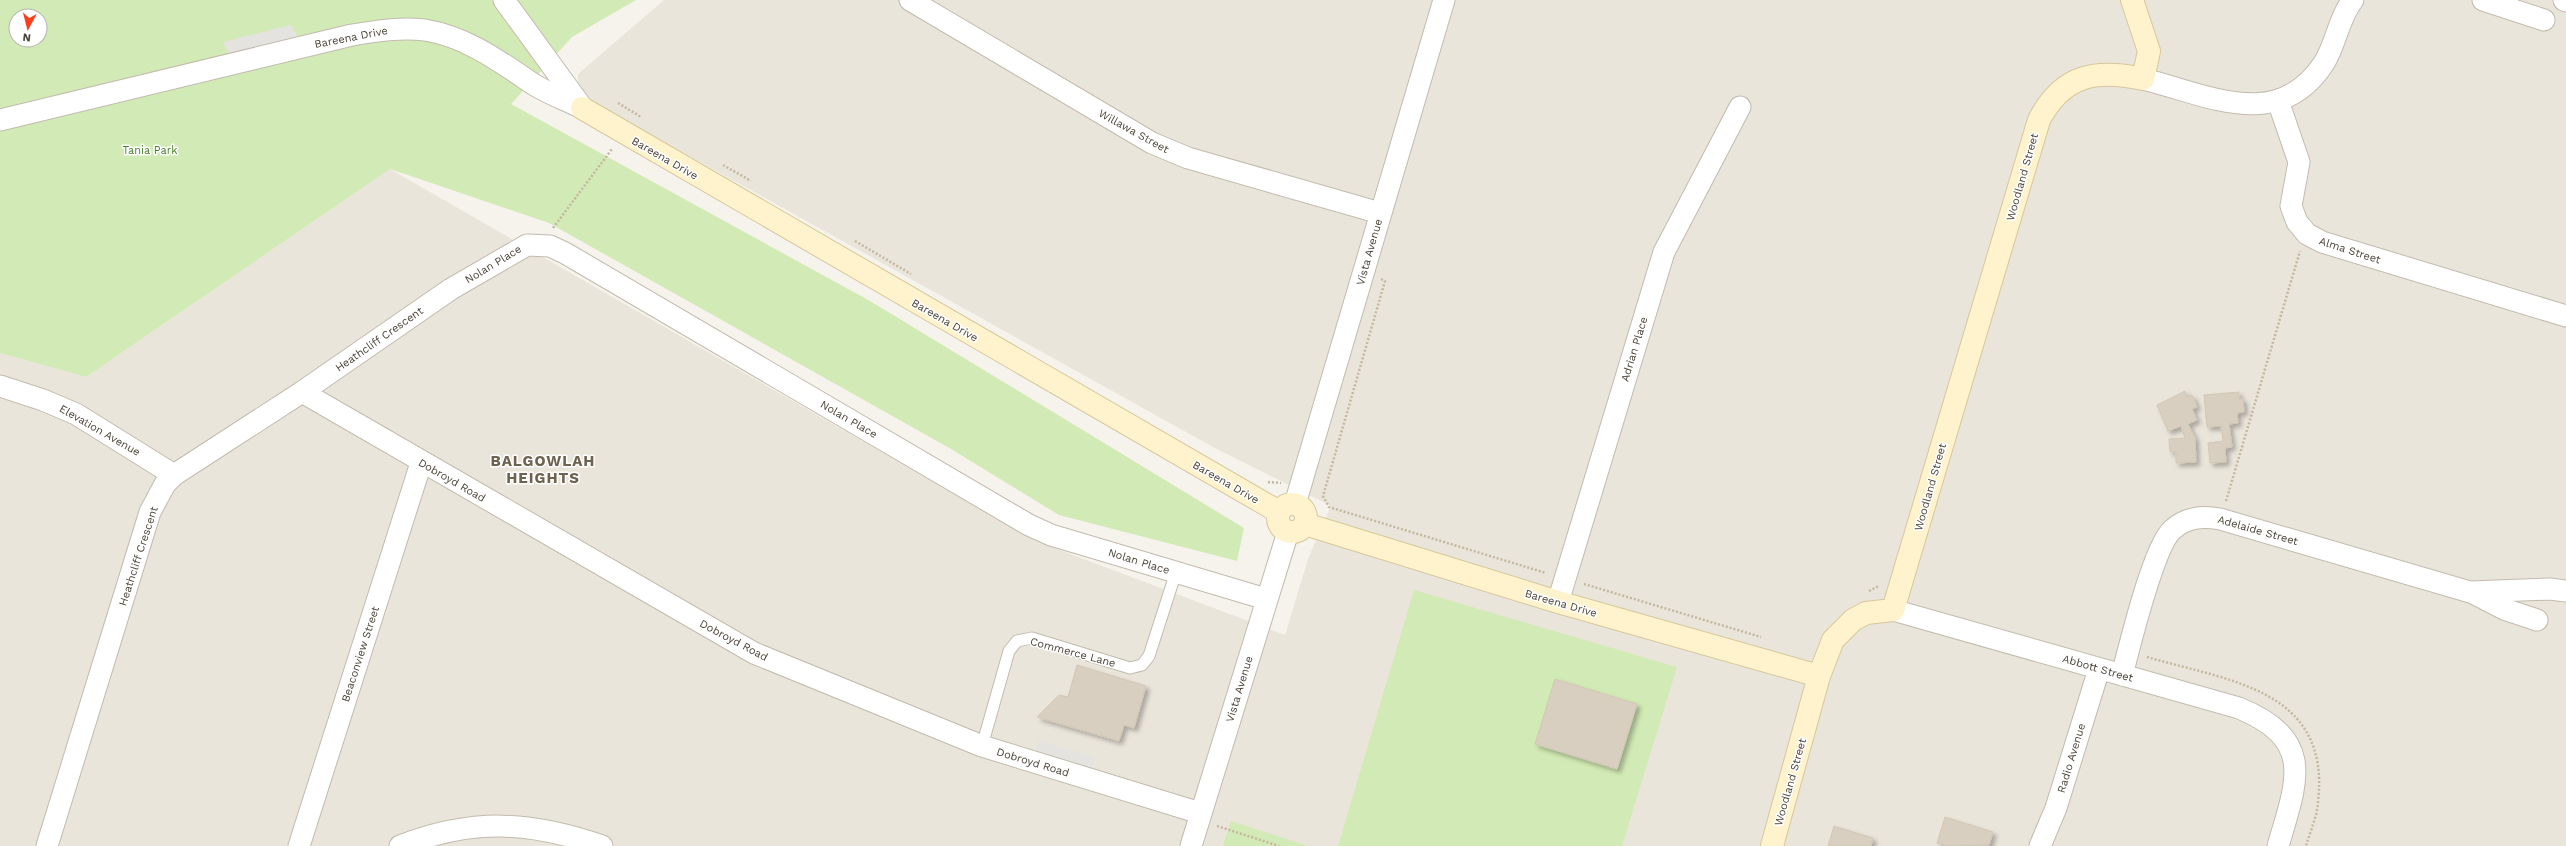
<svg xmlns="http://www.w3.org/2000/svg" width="2566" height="846" viewBox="0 0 2566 846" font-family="'Work Sans',sans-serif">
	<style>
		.residential { fill: #eae5da }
		.green { fill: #d2eab5; fill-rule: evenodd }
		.parking { fill: #e5e3e0 }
		.building { fill: #d8cfc1; stroke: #d3c7b4; filter: url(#shadow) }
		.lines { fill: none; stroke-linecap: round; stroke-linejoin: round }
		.lane-casing { stroke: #c2bbae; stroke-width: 13 }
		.street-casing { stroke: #c2bbae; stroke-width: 23 }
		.secondary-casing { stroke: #d6c79b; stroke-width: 24 }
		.path { stroke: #c4b79f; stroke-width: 2.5; stroke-dasharray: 2 2; stroke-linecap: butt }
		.lane { stroke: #fff; stroke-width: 11 }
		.street { stroke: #fff; stroke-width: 21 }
		.secondary { stroke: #fff3cd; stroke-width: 22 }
		.labels { text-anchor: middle; stroke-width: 3; stroke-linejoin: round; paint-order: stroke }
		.street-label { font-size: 11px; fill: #4b4439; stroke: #fff }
		.park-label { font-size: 11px; fill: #4a7f2a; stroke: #fff }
		.district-label { font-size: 15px; font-weight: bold; letter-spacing: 1px; fill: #6e6250; stroke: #fff }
	</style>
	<defs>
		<filter id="shadow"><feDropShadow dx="3.5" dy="3.5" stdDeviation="2" flood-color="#0004"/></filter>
	</defs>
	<rect width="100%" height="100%" fill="#f6f3ec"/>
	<path class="residential" d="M 664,0 L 2566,0 L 2566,846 L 0,846 L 0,353 L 86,377 L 390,169 L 1036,541 L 1285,635 L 1308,559 L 1331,506 L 1213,447 L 578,94 L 578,74 Z"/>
	<g class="green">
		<path d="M 0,0 L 636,0 L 572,37 L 511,104 L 870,301 L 1244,528 L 1237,561 L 1059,515 L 951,449 L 549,223 L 390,169 L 86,377 L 0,353 ZM 16,16 L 40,16 L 40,40 L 16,40 Z"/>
		<path d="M 1414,590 L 1677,667 L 1622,846 L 1338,846 Z"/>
		<path d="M 1231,821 L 1308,846 L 1223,846 Z"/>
	</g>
	<g class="parking">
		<path d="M 291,25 L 298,37 L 229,55 L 223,42 Z"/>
		<path d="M 1039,740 L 1095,757 L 1092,768 L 1035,751 Z"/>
	</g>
	<g class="building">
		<path d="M 2185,391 L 2187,397 L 2192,395 L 2197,407 L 2192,409 L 2197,420 L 2188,424 L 2195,438 L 2196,462 L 2176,463 L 2176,452 L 2170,452 L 2169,439 L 2185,438 L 2181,426 L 2168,431 L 2157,405 Z"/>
		<path d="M 2239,392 L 2239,399 L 2243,399 L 2244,412 L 2237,413 L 2238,423 L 2229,424 L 2232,447 L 2225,448 L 2226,462 L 2210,463 L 2208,443 L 2223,441 L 2221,426 L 2207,427 L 2204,395 Z"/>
		<path d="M 1077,665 L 1146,686 L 1134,728 L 1124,725 L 1119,741 L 1037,717 L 1059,695 L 1068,697 Z"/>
		<path d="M 1555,679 L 1637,704 L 1617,769 L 1535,744 Z"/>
		<path d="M 1945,817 L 1993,832 L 1989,845 L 1949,846 L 1937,843 Z"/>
		<path d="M 1834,826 L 1873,838 L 1871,846 L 1828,846 Z"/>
	</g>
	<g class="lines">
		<g class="lane-casing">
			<path id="lane" d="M 982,746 L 1009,651 L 1017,641 L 1032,638 L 1130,668 L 1142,665 L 1149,656 L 1176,572"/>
		</g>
		<g class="street-casing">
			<g id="street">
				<path d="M 504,0 L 581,106"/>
				<path d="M 910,0 L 1152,143 L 1188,158 L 1380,213"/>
				<path d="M 2483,0 L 2544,20"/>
				<path d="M 2564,0 L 2566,1"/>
				<path d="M 2143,79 C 2206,94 2278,134 2324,63 C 2336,44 2339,17 2353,0"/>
				<path d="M 2278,101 L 2299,162 L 2291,206 L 2297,222 L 2307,234 L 2322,242 L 2566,316"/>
				<path d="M 0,120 L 352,35 C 376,31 401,27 425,30 C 467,37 499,61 533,84 C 549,94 566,100 582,108"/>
				<path d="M 0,386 L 43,400 L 76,414 L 174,475"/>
				<path d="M 302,392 L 754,653 L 982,746 L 1200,813"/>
				<path d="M 1295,504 L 1444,0"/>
				<path d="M 2475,594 L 2504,609 L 2537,620"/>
				<path d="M 1558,602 L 1664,252 L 1740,107"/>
				<path d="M 1893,610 L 2239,708 C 2316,740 2297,781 2278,846"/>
				<path d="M 2122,675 C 2130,645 2153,548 2172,530 C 2186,517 2202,516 2220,519 L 2470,592 L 2550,589 L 2566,591"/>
				<path d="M 47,846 L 150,512 L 165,484 L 174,475 L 302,392 L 451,289 L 527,245 L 550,246 L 565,253 L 1029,525 L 1051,535 L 1266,599"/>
				<path d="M 299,846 L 421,463"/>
				<path d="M 400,846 C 473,818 529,821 602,846"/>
				<path d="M 1191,846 L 1288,532"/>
				<path d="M 2040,846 L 2056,808 L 2099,669"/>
			</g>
		</g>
		<g class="secondary-casing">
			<g id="secondary">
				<path d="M 582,108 L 1279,512"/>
				<circle cx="1292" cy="518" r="14"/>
				<path d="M 1305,524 L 1558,602 L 1819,676"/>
				<path d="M 1772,846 L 1819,676 L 1833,640 L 1853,620 L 1866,613 L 1893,610 L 2039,120 C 2063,74 2096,69 2143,79 L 2149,51 L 2132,0"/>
			</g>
		</g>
		<g class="path">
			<path d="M 618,103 L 641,117"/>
			<path d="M 723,165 L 751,181"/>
			<path d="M 553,228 L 612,149"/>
			<path d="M 855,241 L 911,274"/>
			<path d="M 1381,279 L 1385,281 L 1323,496 L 1329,507 L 1546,573"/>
			<path d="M 1268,482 L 1281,483"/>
			<path d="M 2226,501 L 2300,251"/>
			<path d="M 1584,584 L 1761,637"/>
			<path d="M 1869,591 L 1879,586"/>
			<path d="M 2147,657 C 2229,681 2331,689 2318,802 C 2317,817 2310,832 2306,846"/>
			<path d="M 1217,826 L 1279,846"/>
		</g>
		<use href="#lane" class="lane"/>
		<use href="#street" class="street"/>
		<use href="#secondary" class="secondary"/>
	</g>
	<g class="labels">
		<g class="street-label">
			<text transform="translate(351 37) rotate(-11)" y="4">Bareena Drive</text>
			<text transform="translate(1134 131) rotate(29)" y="4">Willawa Street</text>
			<text transform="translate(665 158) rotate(30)" y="4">Bareena Drive</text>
			<text transform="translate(2022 177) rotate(-74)" y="4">Woodland Street</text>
			<text transform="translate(2350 250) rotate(18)" y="4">Alma Street</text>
			<text transform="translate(1369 252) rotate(-74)" y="4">Vista Avenue</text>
			<text transform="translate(493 264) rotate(-31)" y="4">Nolan Place</text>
			<text transform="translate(945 320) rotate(30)" y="4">Bareena Drive</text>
			<text transform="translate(379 339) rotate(-35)" y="4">Heathcliff Crescent</text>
			<text transform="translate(1634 349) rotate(-73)" y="4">Adrian Place</text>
			<text transform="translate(849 419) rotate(30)" y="4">Nolan Place</text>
			<text transform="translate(100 430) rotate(30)" y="4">Elevation Avenue</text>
			<text transform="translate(452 480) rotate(30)" y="4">Dobroyd Road</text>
			<text transform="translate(1226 482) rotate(30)" y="4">Bareena Drive</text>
			<text transform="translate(1930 487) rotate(-74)" y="4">Woodland Street</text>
			<text transform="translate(2258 530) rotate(16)" y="4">Adelaide Street</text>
			<text transform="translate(138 556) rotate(-72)" y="4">Heathcliff Crescent</text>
			<text transform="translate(1139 561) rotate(17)" y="4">Nolan Place</text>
			<text transform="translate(1561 603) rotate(16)" y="4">Bareena Drive</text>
			<text transform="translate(734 640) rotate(28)" y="4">Dobroyd Road</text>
			<text transform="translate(1073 652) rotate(15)" y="4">Commerce Lane</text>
			<text transform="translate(360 654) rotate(-72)" y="4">Beaconview Street</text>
			<text transform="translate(2098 668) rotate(16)" y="4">Abbott Street</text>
			<text transform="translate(1239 689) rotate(-73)" y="4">Vista Avenue</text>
			<text transform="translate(2071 758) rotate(-73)" y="4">Radio Avenue</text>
			<text transform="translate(1033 762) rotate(17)" y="4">Dobroyd Road</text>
			<text transform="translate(1790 782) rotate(-74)" y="4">Woodland Street</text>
		</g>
		<g class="park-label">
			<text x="150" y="154">Tania Park</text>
		</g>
		<g class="district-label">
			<text x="543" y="466">BALGOWLAH<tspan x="543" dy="17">HEIGHTS</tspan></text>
		</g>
	</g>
	<g transform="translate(28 28) rotate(187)"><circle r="19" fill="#ffffff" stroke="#b7b4b0"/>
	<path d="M0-3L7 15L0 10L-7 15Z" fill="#fc3f1d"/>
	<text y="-6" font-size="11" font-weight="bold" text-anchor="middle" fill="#4b4439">N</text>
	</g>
</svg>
